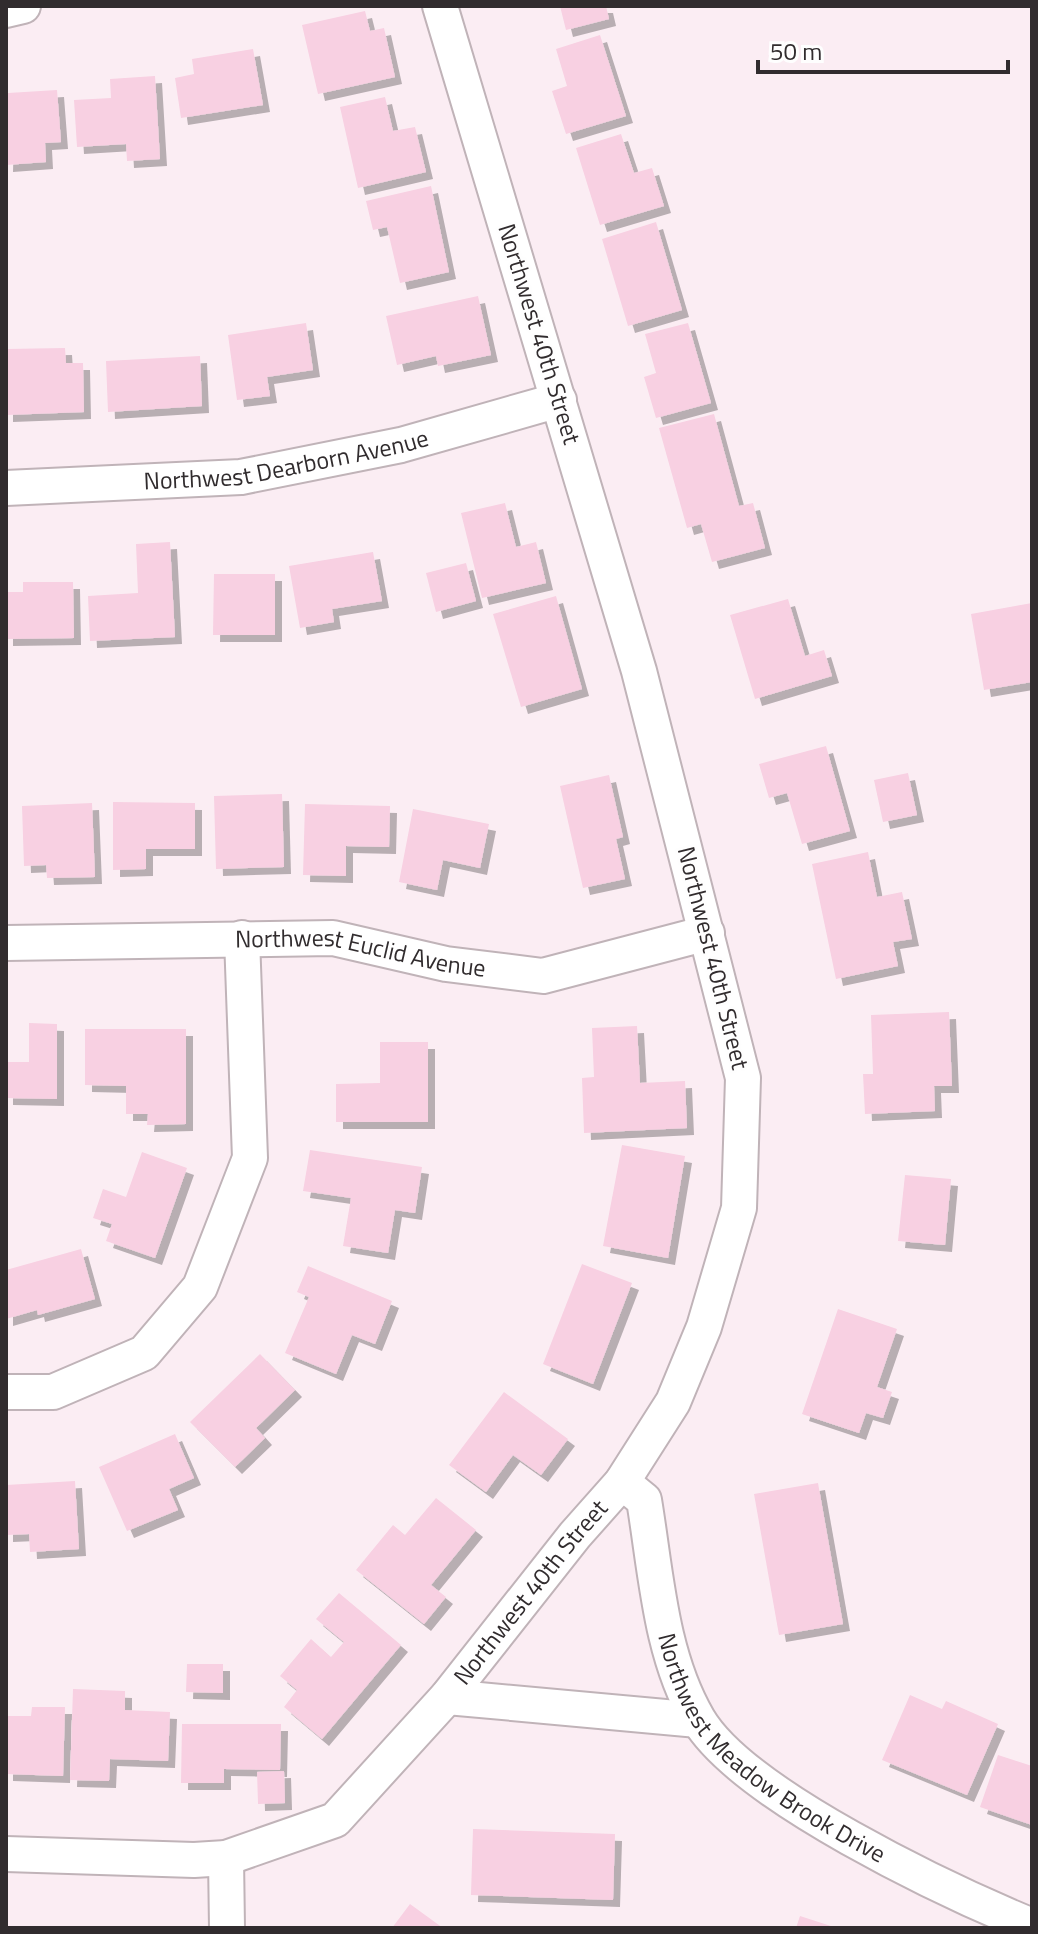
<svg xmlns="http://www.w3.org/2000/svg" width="1038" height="1934" viewBox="0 0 1038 1934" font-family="'Titillium Web',sans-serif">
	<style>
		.building { fill: #f8d0e2; filter: url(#shadow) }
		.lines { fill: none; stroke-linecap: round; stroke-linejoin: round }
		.minor-casing { stroke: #c0b3b8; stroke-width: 38 }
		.minor { stroke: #fff; stroke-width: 34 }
		.labels { text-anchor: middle; stroke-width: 6; stroke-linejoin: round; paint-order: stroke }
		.street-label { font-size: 24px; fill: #312c2e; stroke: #fefefe }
	</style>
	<defs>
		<filter id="shadow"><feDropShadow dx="7" dy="7" stdDeviation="0" flood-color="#0004"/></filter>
	</defs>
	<rect width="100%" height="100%" fill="#fbedf3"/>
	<g class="building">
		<path d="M 560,6 L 606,6 L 609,19 L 566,30 Z"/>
		<path d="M 365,11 L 370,31 L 384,28 L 395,77 L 318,94 L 302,25 Z"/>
		<path d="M 600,35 L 626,116 L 566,134 L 552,91 L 567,86 L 556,49 Z"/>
		<path d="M 253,49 L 263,105 L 181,118 L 175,78 L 194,74 L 192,59 Z"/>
		<path d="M 155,76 L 160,159 L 127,161 L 126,144 L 77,147 L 74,100 L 111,98 L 110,79 Z"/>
		<path d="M 57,90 L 61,142 L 45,143 L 46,162 L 6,165 L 8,93 Z"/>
		<path d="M 385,97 L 393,131 L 415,127 L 426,172 L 358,188 L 340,107 Z"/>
		<path d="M 621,134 L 634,173 L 652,168 L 664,206 L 600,225 L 576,148 Z"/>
		<path d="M 431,186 L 449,272 L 400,283 L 387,227 L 373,230 L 366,201 Z"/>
		<path d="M 656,222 L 682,310 L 628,326 L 602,239 Z"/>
		<path d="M 478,296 L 491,355 L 438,366 L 436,356 L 397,365 L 386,316 Z"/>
		<path d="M 306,323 L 313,370 L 267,377 L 270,396 L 237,400 L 228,335 Z"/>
		<path d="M 688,323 L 711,403 L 656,418 L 644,377 L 656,373 L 645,334 Z"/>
		<path d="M 65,348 L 66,363 L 83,363 L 84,412 L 6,415 L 6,349 Z"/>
		<path d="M 200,356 L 202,406 L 108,412 L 106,361 Z"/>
		<path d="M 714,414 L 739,506 L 753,503 L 765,548 L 712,562 L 701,524 L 687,528 L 659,428 Z"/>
		<path d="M 505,503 L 516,547 L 536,542 L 546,583 L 482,598 L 461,513 Z"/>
		<path d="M 170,542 L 175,637 L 90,641 L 88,596 L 138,593 L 136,544 Z"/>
		<path d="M 373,552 L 382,601 L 332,609 L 334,622 L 300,628 L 289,566 Z"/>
		<path d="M 466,563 L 476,601 L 436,612 L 426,573 Z"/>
		<path d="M 214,574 L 275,574 L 275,635 L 213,635 Z"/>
		<path d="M 23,582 L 73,582 L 74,638 L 6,639 L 6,592 L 23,592 Z"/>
		<path d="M 556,596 L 582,689 L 521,707 L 493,614 Z"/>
		<path d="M 788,599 L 805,656 L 824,650 L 832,676 L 755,699 L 730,615 Z"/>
		<path d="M 1032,603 L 1032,682 L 984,690 L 971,614 Z"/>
		<path d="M 826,746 L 850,831 L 802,844 L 787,793 L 769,798 L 759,764 Z"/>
		<path d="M 908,773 L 917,815 L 883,822 L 874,780 Z"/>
		<path d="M 609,775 L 623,837 L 616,839 L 625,879 L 583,888 L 560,786 Z"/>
		<path d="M 282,794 L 284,867 L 216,869 L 214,796 Z"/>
		<path d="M 113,802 L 195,803 L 195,849 L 146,849 L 146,869 L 113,870 Z"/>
		<path d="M 92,803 L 95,877 L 47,878 L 46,865 L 24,866 L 22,806 Z"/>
		<path d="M 305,804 L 390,806 L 389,847 L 346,846 L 346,876 L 303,875 Z"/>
		<path d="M 413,809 L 489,824 L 480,868 L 443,860 L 437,890 L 399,882 Z"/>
		<path d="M 868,852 L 877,897 L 902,892 L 912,939 L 893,942 L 898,966 L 836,979 L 812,864 Z"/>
		<path d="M 949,1012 L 952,1086 L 934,1086 L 935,1111 L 865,1114 L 863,1074 L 873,1074 L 871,1015 Z"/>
		<path d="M 29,1023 L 57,1024 L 57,1099 L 6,1098 L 6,1062 L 29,1062 Z"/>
		<path d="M 637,1026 L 640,1083 L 685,1081 L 687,1128 L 584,1133 L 582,1078 L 594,1077 L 592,1028 Z"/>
		<path d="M 85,1029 L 186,1029 L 186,1124 L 147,1125 L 148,1114 L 126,1114 L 126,1086 L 85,1085 Z"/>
		<path d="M 380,1042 L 428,1042 L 428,1122 L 336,1122 L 336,1084 L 380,1083 Z"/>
		<path d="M 622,1145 L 685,1156 L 668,1258 L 603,1246 Z"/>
		<path d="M 310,1150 L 422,1167 L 415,1213 L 395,1210 L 388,1253 L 343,1246 L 351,1198 L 303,1191 Z"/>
		<path d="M 142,1152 L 187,1168 L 155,1258 L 106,1241 L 112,1224 L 93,1218 L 103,1189 L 126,1197 Z"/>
		<path d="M 905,1175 L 951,1179 L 945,1245 L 898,1241 Z"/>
		<path d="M 81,1249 L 95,1299 L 38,1315 L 37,1310 L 6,1319 L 6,1270 Z"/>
		<path d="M 582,1264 L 632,1283 L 593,1384 L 543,1364 Z"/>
		<path d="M 308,1266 L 392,1301 L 375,1344 L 352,1335 L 336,1374 L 285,1353 L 309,1297 L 297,1292 Z"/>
		<path d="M 838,1309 L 897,1329 L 877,1387 L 892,1392 L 883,1418 L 866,1413 L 859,1433 L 802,1414 Z"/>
		<path d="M 260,1354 L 295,1390 L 256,1428 L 265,1438 L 235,1467 L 190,1422 Z"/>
		<path d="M 504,1392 L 568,1439 L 541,1475 L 513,1455 L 486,1492 L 449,1465 Z"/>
		<path d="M 175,1434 L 194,1478 L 169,1489 L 178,1510 L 127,1531 L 99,1467 Z"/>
		<path d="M 75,1481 L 79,1549 L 30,1552 L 29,1534 L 6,1535 L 6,1485 Z"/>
		<path d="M 818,1483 L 843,1624 L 779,1635 L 754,1494 Z"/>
		<path d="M 436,1498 L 476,1530 L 431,1585 L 446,1597 L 424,1624 L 356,1570 L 393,1525 L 405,1535 Z"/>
		<path d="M 339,1593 L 401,1645 L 322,1739 L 284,1707 L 297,1690 L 280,1676 L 311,1639 L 331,1657 L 344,1642 L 316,1619 Z"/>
		<path d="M 187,1664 L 223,1664 L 223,1693 L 186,1692 Z"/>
		<path d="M 73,1689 L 125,1691 L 125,1710 L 170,1712 L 168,1761 L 110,1759 L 109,1781 L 70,1780 Z"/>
		<path d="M 910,1695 L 942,1709 L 946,1701 L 998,1724 L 967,1795 L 882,1760 Z"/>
		<path d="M 32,1707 L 65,1707 L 63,1776 L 6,1774 L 6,1716 L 31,1716 Z"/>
		<path d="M 182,1724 L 281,1724 L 280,1770 L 224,1769 L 224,1783 L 181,1783 Z"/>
		<path d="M 998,1755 L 1032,1766 L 1032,1825 L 980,1807 Z"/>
		<path d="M 284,1771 L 285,1803 L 258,1804 L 257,1772 Z"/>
		<path d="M 473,1829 L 615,1834 L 613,1900 L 471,1895 Z"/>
		<path d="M 410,1904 L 443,1928 L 392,1928 Z"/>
		<path d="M 800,1916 L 834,1927 L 834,1928 L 796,1928 Z"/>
	</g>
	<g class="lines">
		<g class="minor-casing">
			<g id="minor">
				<path d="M 6,10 L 23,6"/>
				<path id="s1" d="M 6,488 L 241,477 L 401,445 L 559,400"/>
				<path id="s2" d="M 6,943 L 333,938 L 446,964 L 543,976 L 707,933"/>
				<path d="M 6,1392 L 53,1392 L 144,1353 L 200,1287 L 250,1158 L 242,938"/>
				<path id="s3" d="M 622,1482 L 644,1500 C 656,1572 660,1654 698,1719 C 743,1795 947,1891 1032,1926"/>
				<path d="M 447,1697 L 698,1720"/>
				<path id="s4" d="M 6,1854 L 194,1860 L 226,1858 L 335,1820 L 447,1697 L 575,1535 L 622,1482 L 673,1402 L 704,1327 L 739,1208 L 743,1078 L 639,671 L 440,6"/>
				<path d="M 226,1858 L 227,1928"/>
			</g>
		</g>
		<use href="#minor" class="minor"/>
	</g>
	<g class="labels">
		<g class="street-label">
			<text transform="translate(539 334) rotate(73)" y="8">Northwest 40th Street</text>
			<text dy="8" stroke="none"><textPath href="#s1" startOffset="282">Northwest Dearborn Avenue</textPath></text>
			<text dy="8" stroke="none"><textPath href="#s2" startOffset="356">Northwest Euclid Avenue</textPath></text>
			<text transform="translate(713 958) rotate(76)" y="8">Northwest 40th Street</text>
			<text dy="8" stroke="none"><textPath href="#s4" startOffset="636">Northwest 40th Street</textPath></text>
			<text dy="8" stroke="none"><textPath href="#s3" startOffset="326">Northwest Meadow Brook Drive</textPath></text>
		</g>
	</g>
	<rect width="1038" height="1934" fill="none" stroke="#312c2e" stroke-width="16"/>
	<path d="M758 60v12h250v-12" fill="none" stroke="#312c2e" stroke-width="4"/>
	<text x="770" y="60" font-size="24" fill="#312c2e" stroke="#fefefe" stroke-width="6" paint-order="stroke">50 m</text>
</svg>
